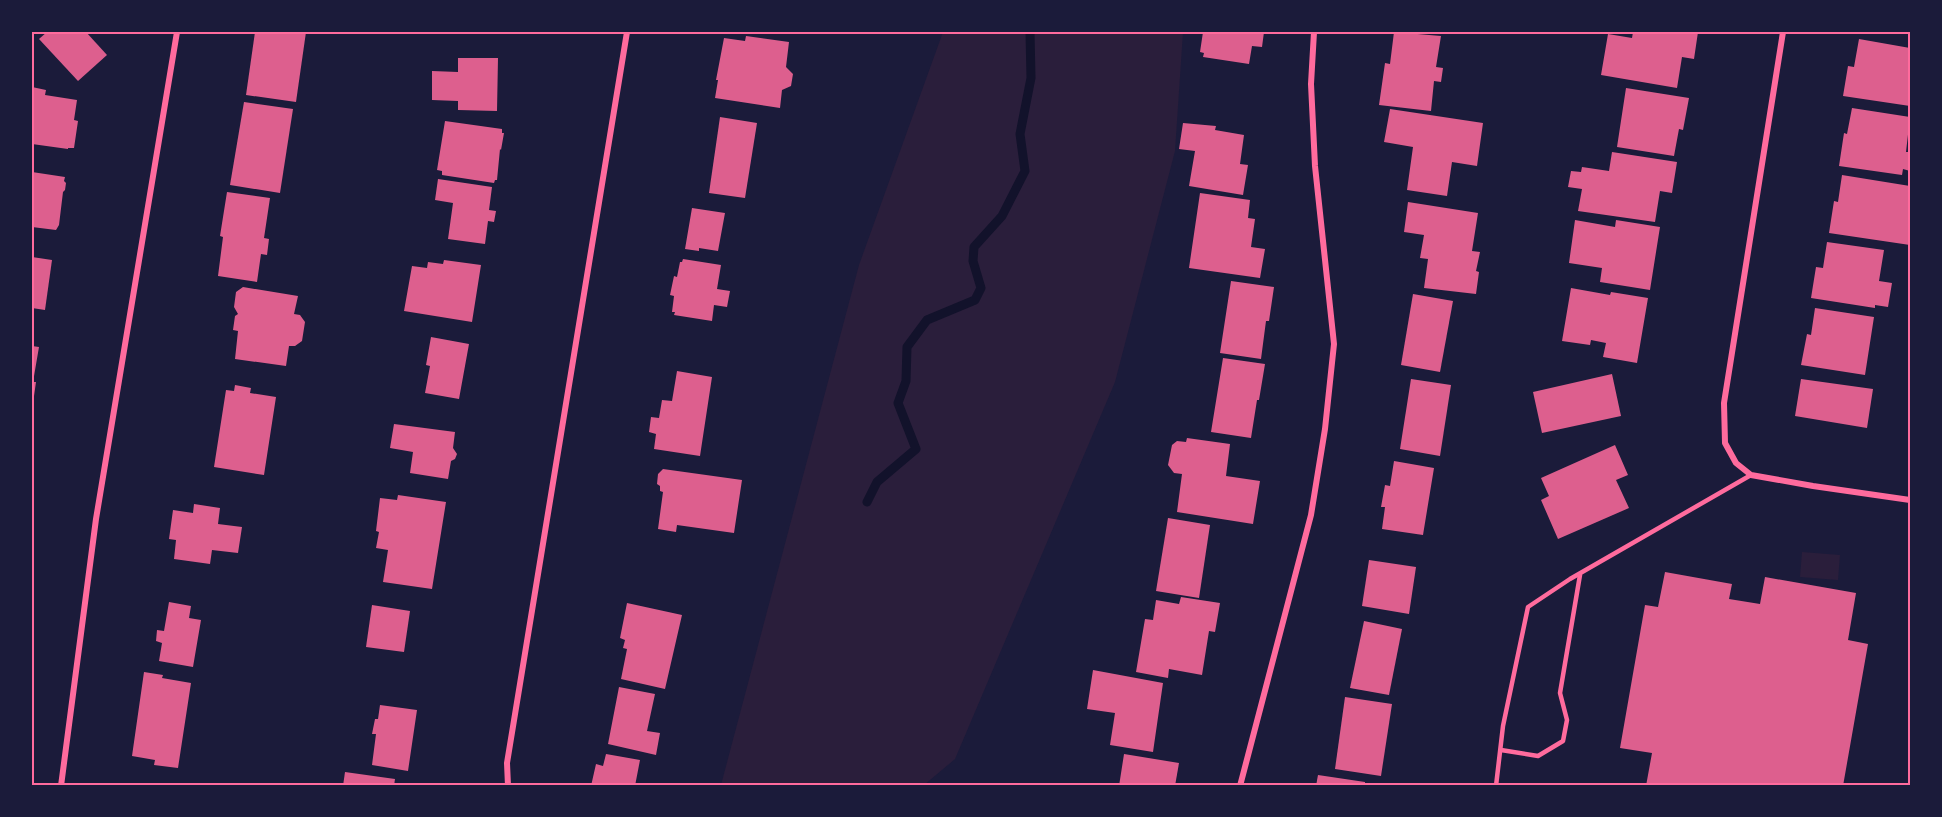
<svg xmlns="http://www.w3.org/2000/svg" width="1942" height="817" viewBox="0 0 1942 817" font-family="'Golos Text',sans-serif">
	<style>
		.green { fill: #2a1e3b }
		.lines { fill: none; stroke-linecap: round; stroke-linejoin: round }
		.stream { stroke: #12122b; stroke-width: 9 }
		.building { fill: #dd5f8e }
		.service { stroke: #ff6b9d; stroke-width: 4.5 }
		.minor { stroke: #ff6b9d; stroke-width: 6 }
		.neatline { fill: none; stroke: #ff6b9d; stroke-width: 2 }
	</style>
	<rect width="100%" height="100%" fill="#1b1b3a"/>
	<g class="green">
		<path d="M 943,32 L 1183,32 L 1175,151 L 1115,382 L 955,759 L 924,785 L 721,785 L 859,265 Z"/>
		<path d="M 1802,552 L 1840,555 L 1838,580 L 1800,577 Z"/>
	</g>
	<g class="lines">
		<path class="stream" d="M 867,502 L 877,482 L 916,449 L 898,403 L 906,381 L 907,347 L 927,320 L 975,300 L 981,288 L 973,261 L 974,247 L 1002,216 L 1025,171 L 1020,134 L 1031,78 L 1030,32"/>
	</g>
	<g class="building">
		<path d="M 47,32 L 86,32 L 107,55 L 78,81 L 39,39 Z"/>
		<path d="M 255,32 L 306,32 L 296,102 L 246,95 Z"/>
		<path d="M 1203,32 L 1264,32 L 1262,47 L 1252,46 L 1249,64 L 1203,57 L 1204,53 L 1200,52 Z"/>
		<path d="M 1394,32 L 1441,36 L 1436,67 L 1443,68 L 1441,82 L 1434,81 L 1431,111 L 1379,105 L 1385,63 L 1390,64 Z"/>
		<path d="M 1633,32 L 1698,32 L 1694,59 L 1682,57 L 1677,88 L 1601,75 L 1608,34 L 1632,38 Z"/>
		<path d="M 746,36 L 789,42 L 786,67 L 793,74 L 791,86 L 782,90 L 780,108 L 715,98 L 718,80 L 716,80 L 724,38 L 745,41 Z"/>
		<path d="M 1859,39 L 1910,48 L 1910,106 L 1843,96 L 1848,66 L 1854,67 Z"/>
		<path d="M 458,58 L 498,58 L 497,111 L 458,110 L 458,101 L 432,100 L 432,71 L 458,72 Z"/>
		<path d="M 32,87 L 46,90 L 45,95 L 77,100 L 74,120 L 78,121 L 74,148 L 68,148 L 68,149 L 32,144 Z"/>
		<path d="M 1626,88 L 1689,98 L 1683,130 L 1679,129 L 1674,156 L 1617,147 Z"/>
		<path d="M 244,102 L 293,109 L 280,193 L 230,185 Z"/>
		<path d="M 1852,108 L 1910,117 L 1906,152 L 1910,152 L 1910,171 L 1903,169 L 1902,175 L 1839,166 L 1844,133 L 1847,134 Z"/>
		<path d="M 1390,109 L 1483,123 L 1477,166 L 1452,162 L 1447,196 L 1407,190 L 1413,147 L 1384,142 Z"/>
		<path d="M 720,117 L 757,123 L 745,198 L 709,193 Z"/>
		<path d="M 445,121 L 502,129 L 502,133 L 504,133 L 501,150 L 500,149 L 497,180 L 495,180 L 494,183 L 442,175 L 442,171 L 437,170 Z"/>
		<path d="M 1183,123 L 1216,126 L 1215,130 L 1244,135 L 1240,164 L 1248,165 L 1243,195 L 1189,186 L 1195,151 L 1179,149 Z"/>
		<path d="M 1612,152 L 1677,162 L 1672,193 L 1660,191 L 1655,222 L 1578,211 L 1582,189 L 1568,187 L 1571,171 L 1581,172 L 1582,167 L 1609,171 Z"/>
		<path d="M 32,172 L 65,177 L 64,181 L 66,183 L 65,190 L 63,192 L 59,225 L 56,230 L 32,227 Z"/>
		<path d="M 1842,175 L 1910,186 L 1910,245 L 1829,233 L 1834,201 L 1838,202 Z"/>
		<path d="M 438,179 L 492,187 L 489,210 L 496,211 L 494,222 L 488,221 L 485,244 L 448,239 L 453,203 L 435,200 Z"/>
		<path d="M 227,192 L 270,198 L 264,238 L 269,239 L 267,255 L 261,254 L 257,282 L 218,276 L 223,237 L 220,236 Z"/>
		<path d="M 1200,193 L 1250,200 L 1248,218 L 1255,219 L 1251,247 L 1265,249 L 1260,278 L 1189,268 Z"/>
		<path d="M 1408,202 L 1478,213 L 1472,251 L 1480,252 L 1476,271 L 1479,272 L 1476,294 L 1424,288 L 1428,259 L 1420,258 L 1424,235 L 1404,232 Z"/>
		<path d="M 692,208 L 725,213 L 718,251 L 699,248 L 699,251 L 685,249 Z"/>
		<path d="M 1575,220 L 1615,227 L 1616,220 L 1660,227 L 1650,290 L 1600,282 L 1602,268 L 1569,263 Z"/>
		<path d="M 1827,242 L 1884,250 L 1879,281 L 1892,283 L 1888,307 L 1875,305 L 1875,308 L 1811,298 L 1816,267 L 1823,268 Z"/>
		<path d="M 32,257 L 52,260 L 45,310 L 32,308 Z"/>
		<path d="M 683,259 L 721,265 L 717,289 L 730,291 L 727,307 L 714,305 L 712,321 L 674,315 L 675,312 L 672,312 L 674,296 L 670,295 L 674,276 L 677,277 L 680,262 L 682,262 Z"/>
		<path d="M 444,260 L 481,265 L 472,322 L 404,311 L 412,266 L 427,268 L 428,262 L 443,264 Z"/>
		<path d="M 1231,281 L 1274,287 L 1269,321 L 1266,321 L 1261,359 L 1220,353 Z"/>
		<path d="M 243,287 L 298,296 L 294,314 L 300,315 L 305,322 L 302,341 L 295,346 L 289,346 L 286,366 L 235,359 L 238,331 L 233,330 L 235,316 L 238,314 L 234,307 L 236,292 Z"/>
		<path d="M 1571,288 L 1610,295 L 1611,292 L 1648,298 L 1637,363 L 1603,357 L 1606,343 L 1591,340 L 1590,345 L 1562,341 Z"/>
		<path d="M 1413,294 L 1453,301 L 1440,372 L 1401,365 Z"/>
		<path d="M 1815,308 L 1874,317 L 1865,375 L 1801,365 L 1807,334 L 1811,335 Z"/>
		<path d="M 431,337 L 469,344 L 459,399 L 425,393 L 430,366 L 426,365 Z"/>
		<path d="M 32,346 L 39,347 L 33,382 L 36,382 L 33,403 Z"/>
		<path d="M 1223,358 L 1265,364 L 1259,400 L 1257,400 L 1251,438 L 1211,432 Z"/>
		<path d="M 677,371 L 712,377 L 700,456 L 654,449 L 656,434 L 649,432 L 651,417 L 659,418 L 662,400 L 672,401 Z"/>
		<path d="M 1612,374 L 1621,416 L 1542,433 L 1533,392 Z"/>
		<path d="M 1411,379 L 1451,385 L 1440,456 L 1400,449 Z"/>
		<path d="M 1801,379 L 1873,389 L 1867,428 L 1795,416 Z"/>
		<path d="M 235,385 L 251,388 L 250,393 L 276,397 L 264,475 L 214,467 L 226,390 L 234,391 Z"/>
		<path d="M 394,424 L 455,432 L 453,448 L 457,454 L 455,459 L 451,461 L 448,479 L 410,473 L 413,452 L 390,448 Z"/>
		<path d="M 1187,438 L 1230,444 L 1226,476 L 1260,481 L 1253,524 L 1177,512 L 1182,474 L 1174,473 L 1168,465 L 1172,445 L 1177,441 L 1186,442 Z"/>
		<path d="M 1615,445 L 1628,475 L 1616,480 L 1629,508 L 1558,539 L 1541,500 L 1549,496 L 1541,478 Z"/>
		<path d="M 1394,461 L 1434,468 L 1423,535 L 1382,529 L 1385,507 L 1381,507 L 1385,485 L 1390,486 Z"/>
		<path d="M 663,469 L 742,480 L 734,533 L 677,525 L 676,532 L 658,529 L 663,492 L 660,491 L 660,486 L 657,484 L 658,474 Z"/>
		<path d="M 398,495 L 446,502 L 432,589 L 383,582 L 388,550 L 376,548 L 379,532 L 376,531 L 380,498 L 397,500 Z"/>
		<path d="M 194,504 L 220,508 L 218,524 L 242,527 L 238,553 L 212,550 L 210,564 L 174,559 L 176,540 L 169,539 L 173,510 L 193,513 Z"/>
		<path d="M 1168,518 L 1210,525 L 1199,598 L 1156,591 Z"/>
		<path d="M 1369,560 L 1416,567 L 1409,614 L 1362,606 Z"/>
		<path d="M 1665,572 L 1732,584 L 1729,599 L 1760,604 L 1765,577 L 1856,593 L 1848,640 L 1868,644 L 1843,786 L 1646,786 L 1652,753 L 1620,748 L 1645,605 L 1658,607 Z"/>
		<path d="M 1181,597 L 1220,603 L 1215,632 L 1209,631 L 1202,675 L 1169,669 L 1168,678 L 1136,672 L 1145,619 L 1153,620 L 1156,600 L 1179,604 Z"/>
		<path d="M 169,602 L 191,606 L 189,618 L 201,620 L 193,667 L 159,661 L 162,643 L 156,641 L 157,630 L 164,631 Z"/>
		<path d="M 627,603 L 682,615 L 665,689 L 621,679 L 627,649 L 623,648 L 625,640 L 620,638 Z"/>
		<path d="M 372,605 L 410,611 L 404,652 L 366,647 Z"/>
		<path d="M 1364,621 L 1402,629 L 1389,695 L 1350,688 Z"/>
		<path d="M 1093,670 L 1163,683 L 1153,752 L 1110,745 L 1115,713 L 1087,709 Z"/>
		<path d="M 144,672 L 163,675 L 162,678 L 191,683 L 178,768 L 154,765 L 155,760 L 132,756 Z"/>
		<path d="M 619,687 L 655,694 L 647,731 L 660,733 L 656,755 L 608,744 Z"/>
		<path d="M 1345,697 L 1392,704 L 1381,776 L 1335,769 Z"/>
		<path d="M 380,705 L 417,710 L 408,771 L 372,765 L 376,734 L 372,734 L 375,719 L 378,719 Z"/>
		<path d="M 606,754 L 640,760 L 635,786 L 591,786 L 596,764 L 603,766 Z"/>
		<path d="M 1124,754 L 1179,763 L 1175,786 L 1119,786 Z"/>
		<path d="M 345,772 L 395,779 L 394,786 L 343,786 Z"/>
		<path d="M 1318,775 L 1365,782 L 1365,786 L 1316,786 Z"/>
	</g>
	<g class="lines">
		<g class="service">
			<path d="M 1501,750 L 1538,756 L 1563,741 L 1567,720 L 1560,693 L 1580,575"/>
			<path d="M 1496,786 L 1503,726 L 1528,607 L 1570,579 L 1751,475"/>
		</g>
		<g class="minor">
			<path d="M 1783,32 L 1724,403 L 1725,443 L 1736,463 L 1751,475 L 1813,486 L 1910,500"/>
			<path d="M 61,786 L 96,519 L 177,32"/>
			<path d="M 508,786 L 507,763 L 627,32"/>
			<path d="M 1240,786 L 1311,515 L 1325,429 L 1334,344 L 1315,166 L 1311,84 L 1314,32"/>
		</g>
	</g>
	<rect width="1942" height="817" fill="none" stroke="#1b1b3a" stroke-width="66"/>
	<rect x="33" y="33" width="1876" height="751" class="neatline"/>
</svg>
